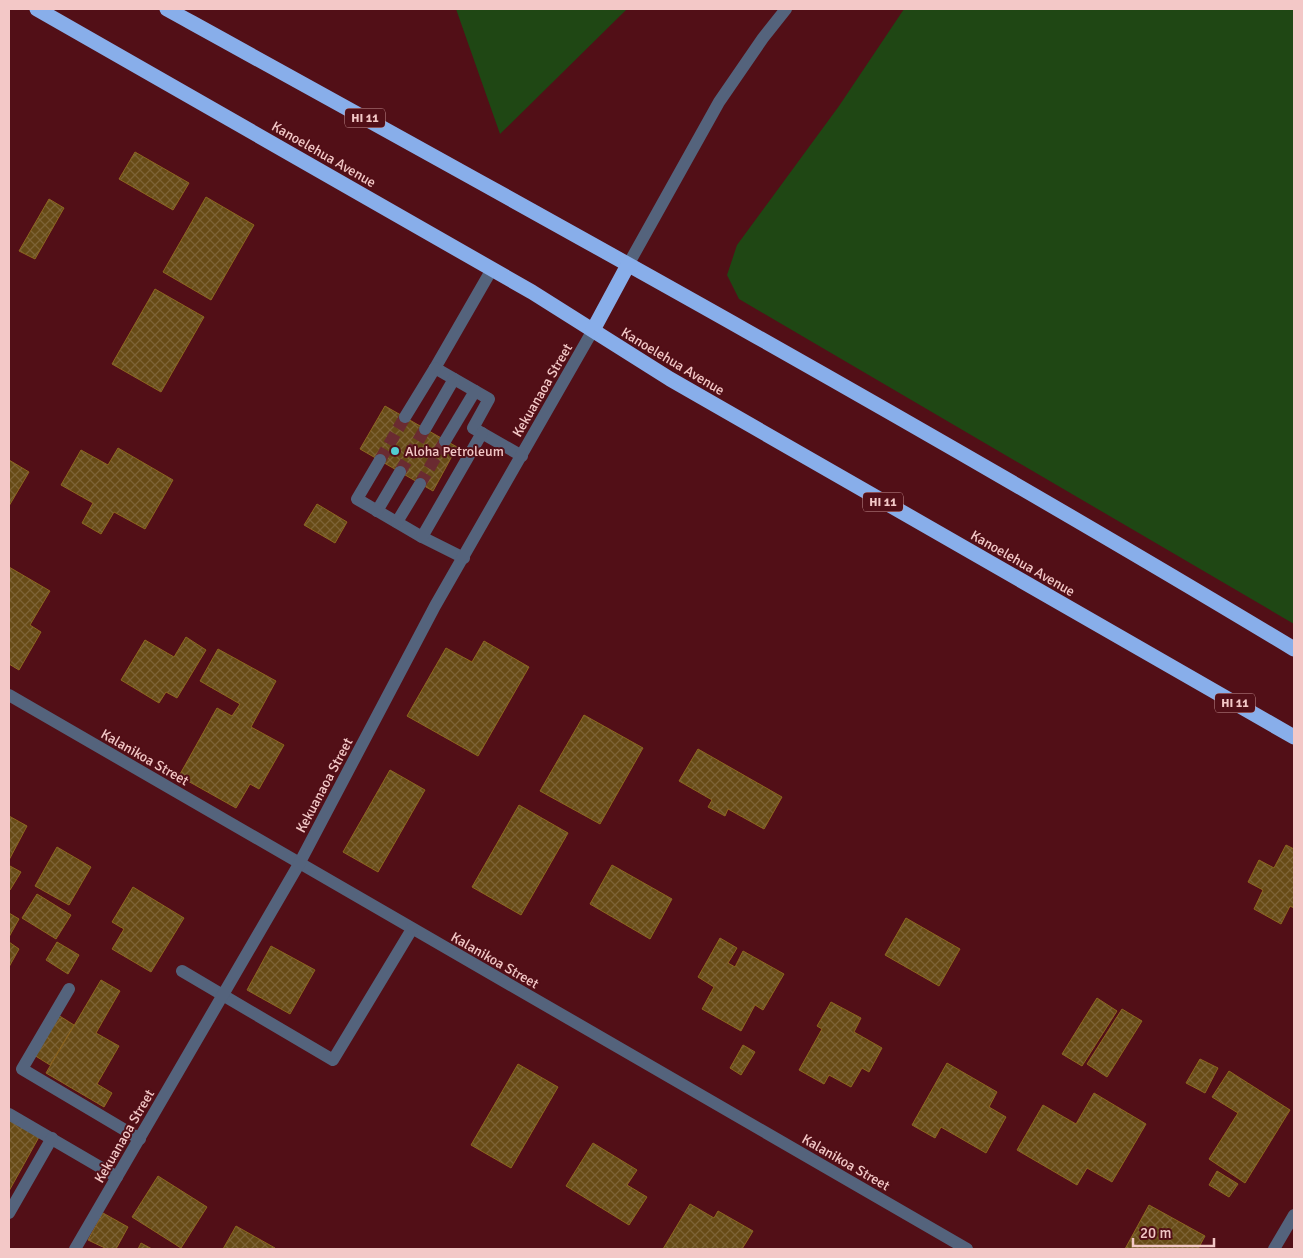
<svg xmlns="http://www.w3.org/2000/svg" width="1303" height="1258" viewBox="0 0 1303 1258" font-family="Signika,sans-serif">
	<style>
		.grass { fill: #1f4714 }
		.building { fill: url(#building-cross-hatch); stroke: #8c6620 }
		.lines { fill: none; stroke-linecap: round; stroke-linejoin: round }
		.minor-tunnel { stroke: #6a2b31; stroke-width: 12; stroke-dasharray: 12 6; stroke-linecap: butt }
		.minor { stroke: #54637c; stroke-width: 12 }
		.highway { stroke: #88aeea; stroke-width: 15 }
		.poi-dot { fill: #51ccd2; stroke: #520f17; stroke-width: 2 }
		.labels { text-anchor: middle; stroke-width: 4; stroke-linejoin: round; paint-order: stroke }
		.shield { fill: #520f17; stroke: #c39092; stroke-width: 1 }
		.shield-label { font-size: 12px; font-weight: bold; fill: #f3c8c7 }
		.street-label { font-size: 14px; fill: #f3c8c7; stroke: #520f17 }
		.poi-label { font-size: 14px; fill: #f3c8c7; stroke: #520f17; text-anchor: start }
	</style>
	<defs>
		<pattern id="building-cross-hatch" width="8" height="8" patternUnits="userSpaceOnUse" patternTransform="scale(1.25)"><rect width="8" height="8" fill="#674b16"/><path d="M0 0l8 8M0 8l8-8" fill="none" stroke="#7d6336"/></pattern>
	</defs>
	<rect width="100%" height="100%" fill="#520f17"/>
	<g class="grass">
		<path d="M 456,9 L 627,9 L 500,134 Z"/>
		<path d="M 904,9 L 1294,9 L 1294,624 L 739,299 L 727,275 L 737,245 L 839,106 Z"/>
	</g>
	<g class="building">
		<path d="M 135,152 L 189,183 L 173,210 L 119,179 Z"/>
		<path d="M 206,197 L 254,225 L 211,300 L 163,272 Z"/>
		<path d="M 49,199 L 64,208 L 35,259 L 19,251 Z"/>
		<path d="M 155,289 L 204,317 L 161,392 L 112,364 Z"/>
		<path d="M 385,406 L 457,447 L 433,491 L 360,449 Z"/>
		<path d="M 118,448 L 173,480 L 145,529 L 114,512 L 101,534 L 82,523 L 93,503 L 61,485 L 81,450 L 108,465 Z"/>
		<path d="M 9,460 L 29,472 L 9,506 Z"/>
		<path d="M 317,504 L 347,522 L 335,543 L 304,525 Z"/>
		<path d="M 9,567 L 50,591 L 30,625 L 41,632 L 19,670 L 9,664 Z"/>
		<path d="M 186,637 L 206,650 L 177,698 L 166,692 L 159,703 L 121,680 L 145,640 L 174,657 Z"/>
		<path d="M 484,641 L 529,667 L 478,756 L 407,716 L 446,648 L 472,662 Z"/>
		<path d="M 218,649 L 276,681 L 251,727 L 284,745 L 259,789 L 250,784 L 236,808 L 179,776 L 217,708 L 232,716 L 240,704 L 200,681 Z"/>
		<path d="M 584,715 L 643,748 L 600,824 L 540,791 Z"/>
		<path d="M 698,749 L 782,797 L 764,829 L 728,809 L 725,816 L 708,807 L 712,800 L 679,781 Z"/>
		<path d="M 390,770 L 425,790 L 378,872 L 343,852 Z"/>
		<path d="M 519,805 L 568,833 L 521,915 L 472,887 Z"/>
		<path d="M 9,816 L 27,826 L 9,860 Z"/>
		<path d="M 1286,845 L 1294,849 L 1294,908 L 1290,906 L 1281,924 L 1254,909 L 1263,890 L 1248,882 L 1259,860 L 1274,868 Z"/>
		<path d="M 57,847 L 91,867 L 69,905 L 35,886 Z"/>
		<path d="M 612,865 L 672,899 L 650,939 L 590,904 Z"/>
		<path d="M 10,866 L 21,872 L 10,890 L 9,890 Z"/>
		<path d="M 133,887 L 184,918 L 151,972 L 112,949 L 124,929 L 112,922 Z"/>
		<path d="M 37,894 L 71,915 L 56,939 L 22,918 Z"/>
		<path d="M 9,913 L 19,919 L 9,937 Z"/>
		<path d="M 906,918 L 960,949 L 939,986 L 885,955 Z"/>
		<path d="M 720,938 L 737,948 L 728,963 L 735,967 L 743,951 L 784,974 L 763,1010 L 755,1005 L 741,1031 L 702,1009 L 714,987 L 698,977 Z"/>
		<path d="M 9,942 L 19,949 L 9,967 Z"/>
		<path d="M 57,942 L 79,955 L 68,974 L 46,960 Z"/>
		<path d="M 271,946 L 315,970 L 290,1014 L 247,990 Z"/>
		<path d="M 101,980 L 120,991 L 96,1033 L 119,1046 L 97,1084 L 112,1093 L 104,1107 L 46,1073 Z"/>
		<path d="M 1097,998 L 1117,1011 L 1082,1066 L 1062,1054 Z"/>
		<path d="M 831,1002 L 861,1018 L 854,1032 L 882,1048 L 869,1072 L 862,1068 L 851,1087 L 829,1075 L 824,1084 L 799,1070 L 822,1029 L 817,1026 Z"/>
		<path d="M 1122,1009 L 1142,1021 L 1107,1077 L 1087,1064 Z"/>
		<path d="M 58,1015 L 74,1025 L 50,1065 L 34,1055 Z"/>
		<path d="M 743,1045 L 755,1052 L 741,1075 L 730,1068 Z"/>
		<path d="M 1200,1059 L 1218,1068 L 1205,1093 L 1186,1083 Z"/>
		<path d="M 947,1063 L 997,1092 L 989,1107 L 1006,1117 L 986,1153 L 941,1127 L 935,1138 L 912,1125 Z"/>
		<path d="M 518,1064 L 558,1087 L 511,1168 L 471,1145 Z"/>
		<path d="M 1229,1071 L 1290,1110 L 1245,1183 L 1209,1159 L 1238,1113 L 1212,1097 Z"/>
		<path d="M 1094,1093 L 1146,1124 L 1112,1182 L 1087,1168 L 1077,1185 L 1017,1150 L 1043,1105 L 1076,1124 Z"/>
		<path d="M 9,1120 L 39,1137 L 9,1191 Z"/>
		<path d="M 593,1143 L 637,1170 L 627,1185 L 647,1197 L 629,1225 L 566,1186 Z"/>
		<path d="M 1217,1171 L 1238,1184 L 1229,1197 L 1209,1185 Z"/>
		<path d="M 158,1176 L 207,1207 L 181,1248 L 132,1217 Z"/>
		<path d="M 690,1204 L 714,1218 L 718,1211 L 753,1231 L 742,1249 L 663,1249 Z"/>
		<path d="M 1149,1205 L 1205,1236 L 1198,1249 L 1125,1249 Z"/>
		<path d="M 103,1213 L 128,1227 L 116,1249 L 107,1249 L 88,1240 Z"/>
		<path d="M 236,1226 L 275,1248 L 274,1249 L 223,1249 Z"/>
		<path d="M 141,1243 L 152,1249 L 138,1249 Z"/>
	</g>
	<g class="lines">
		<g class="minor-tunnel">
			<path d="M 380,460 L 405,417"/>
			<path d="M 400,472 L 425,429"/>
			<path d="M 420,484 L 445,441"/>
		</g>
		<g class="minor">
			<path d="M 628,265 L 719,102 L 763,38 L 786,9"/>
			<path d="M 492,269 L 435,368 L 489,399 L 473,428 L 522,456"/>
			<path d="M 405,417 L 435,368"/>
			<path d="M 425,429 L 454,379"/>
			<path d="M 445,441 L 475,391"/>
			<path d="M 380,460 L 357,499 L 422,537 L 464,558"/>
			<path d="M 377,511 L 400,472"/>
			<path d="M 397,522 L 420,484"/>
			<path d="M 422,537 L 482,433"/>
			<path d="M 9,695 L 967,1249"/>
			<path d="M 182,971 L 333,1060 L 412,929"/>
			<path d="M 69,989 L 22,1069 L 140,1139"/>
			<path d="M 9,1114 L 117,1177"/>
			<path d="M 9,1213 L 52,1138"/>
			<path d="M 75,1249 L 299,864 L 435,606 L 593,330"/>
			<path d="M 1274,1249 L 1294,1215"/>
		</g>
		<g class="highway">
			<path d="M 37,9 L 532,292 L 670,379 L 1294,737"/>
			<path d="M 167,9 C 546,218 924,426 1294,649"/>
			<path d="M 593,330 L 628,265"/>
		</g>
	</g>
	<circle class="poi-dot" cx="395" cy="451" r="5"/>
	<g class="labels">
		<g class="shield">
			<rect x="345" y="108.5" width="40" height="19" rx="4"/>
			<rect x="863" y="492.5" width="40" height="19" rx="4"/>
			<rect x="1215" y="693.5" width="40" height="19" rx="4"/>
		</g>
		<g class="shield-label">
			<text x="365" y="122">HI 11</text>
			<text x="883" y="506">HI 11</text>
			<text x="1235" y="707">HI 11</text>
		</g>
		<g class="street-label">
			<text transform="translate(324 154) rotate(30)" y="5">Kanoelehua Avenue</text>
			<text transform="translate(673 361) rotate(31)" y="5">Kanoelehua Avenue</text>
			<text transform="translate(542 390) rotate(-60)" y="5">Kekuanaoa Street</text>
			<text transform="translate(1023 563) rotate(30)" y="5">Kanoelehua Avenue</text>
			<text transform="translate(145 757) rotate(30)" y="5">Kalanikoa Street</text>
			<text transform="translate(324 785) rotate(-62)" y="5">Kekuanaoa Street</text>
			<text transform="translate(495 960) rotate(30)" y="5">Kalanikoa Street</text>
			<text transform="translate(124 1136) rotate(-60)" y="5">Kekuanaoa Street</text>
			<text transform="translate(846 1162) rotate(30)" y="5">Kalanikoa Street</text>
		</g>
		<g class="poi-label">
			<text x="405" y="456">Aloha Petroleum</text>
		</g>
	</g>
	<rect width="1303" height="1258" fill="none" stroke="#f3c8c7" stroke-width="20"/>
	<path d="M1133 1238v8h81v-8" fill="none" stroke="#f3c8c7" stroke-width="2.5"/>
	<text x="1140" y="1238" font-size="15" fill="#f3c8c7" stroke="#520f17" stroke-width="4" paint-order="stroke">20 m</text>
</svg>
